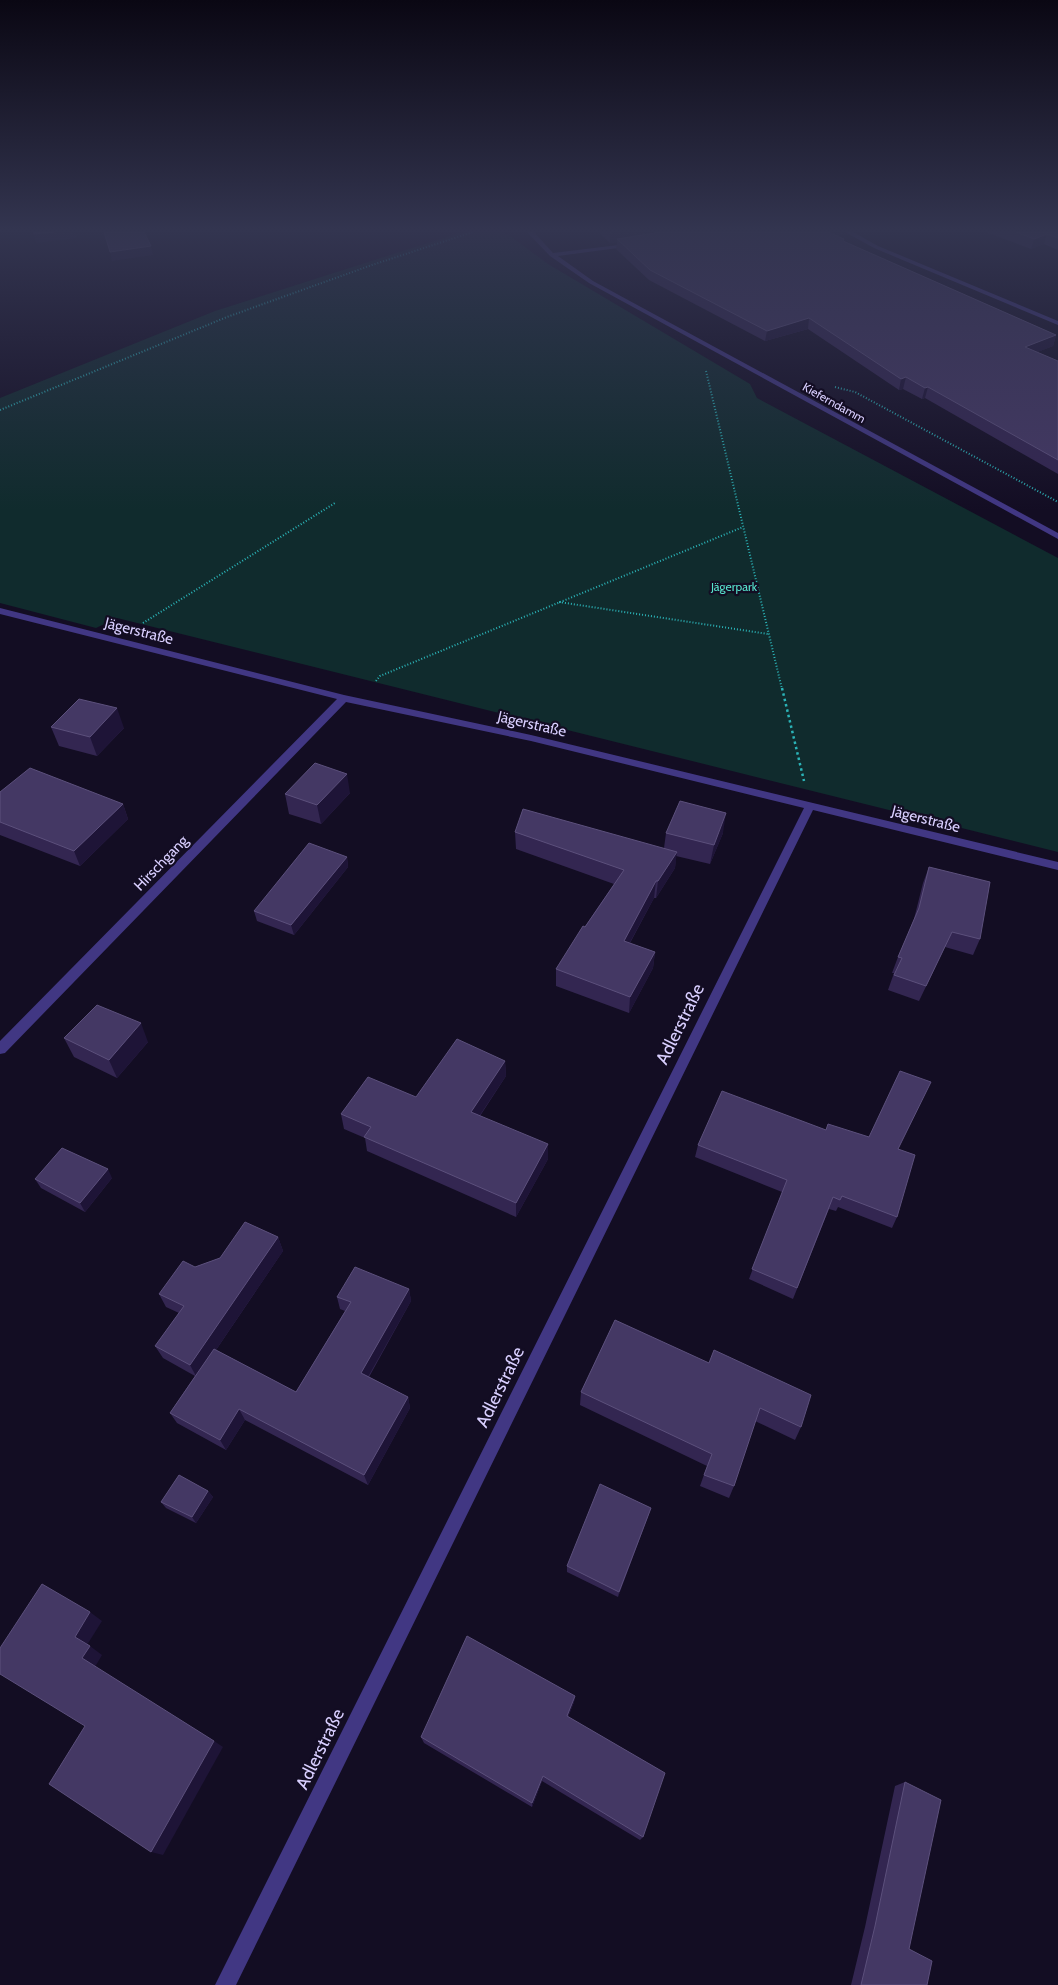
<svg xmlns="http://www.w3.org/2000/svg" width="1058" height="1985" viewBox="0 0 1058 1985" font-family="Cabin,sans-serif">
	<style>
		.green { fill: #102b2d }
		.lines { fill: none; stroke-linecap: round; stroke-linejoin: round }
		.path-far1 { stroke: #2bb3b7; stroke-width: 2; stroke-dasharray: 1 2; stroke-linecap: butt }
		.path { stroke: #2bb3b7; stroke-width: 2.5; stroke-dasharray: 2.5 3; stroke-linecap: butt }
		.minor { fill: #413783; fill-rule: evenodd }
		.wall { fill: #332651 }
		.shaded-wall { fill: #1e1437 }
		.building { fill: #443864; stroke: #5c507c }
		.labels { text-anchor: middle; stroke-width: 4.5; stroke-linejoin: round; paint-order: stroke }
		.far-street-label { font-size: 12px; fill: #d9cfff; stroke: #130d23 }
		.far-park-label { font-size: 12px; fill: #57e3cd; stroke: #130d23 }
		.street-label { font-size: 15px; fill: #d9cfff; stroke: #130d23 }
		.near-street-label { font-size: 18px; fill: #d9cfff; stroke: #130d23 }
	</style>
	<rect width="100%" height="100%" fill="#130d23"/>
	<path class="green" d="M 462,232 L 501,232 L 510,236 L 548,264 L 750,384 L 757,398 L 1058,558 L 1058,852 L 117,618 L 96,628 L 0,603 L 0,398 L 215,311 Z"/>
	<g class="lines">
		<g class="path-far1">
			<path d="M 706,371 L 782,689"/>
			<path d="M 835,387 L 855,392 L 1058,502"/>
			<path d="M 0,410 L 227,317 L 372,265 L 473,232"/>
			<path d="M 559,602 L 768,634"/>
			<path d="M 143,623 L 335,503"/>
			<path d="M 376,681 L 380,676 L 743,527"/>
		</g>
		<path class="path" d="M 782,688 L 804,781"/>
		<g class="minor">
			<path d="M 527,232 L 534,232 L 553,253 L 635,243 L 633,246 L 558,256 L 593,281 L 1058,533 L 1058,539 L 589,283 L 550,256 Z"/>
			<path d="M 845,232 L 853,232 L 878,246 L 1058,321 L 1058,325 L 874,248 Z"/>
			<path d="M 0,608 L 344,695 L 531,735 L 1058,862 L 1058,870 L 813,810 L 236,1985 L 215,1985 L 804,808 L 531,741 L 346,702 L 5,1053 L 0,1054 L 0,1041 L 337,699 L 0,614 Z"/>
		</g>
	</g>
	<g class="wall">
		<path d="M 599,232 L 846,232 L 845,234 L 836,236 L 844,239 L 843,241 L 1056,335 L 1053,346 L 1037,352 L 1058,361 L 1058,474 L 925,398 L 922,399 L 903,389 L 899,390 L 808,329 L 765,341 L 649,280 L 616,249 L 617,242 L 610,243 Z"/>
		<path d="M 986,232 L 1058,232 L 1058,250 L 1044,244 L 1031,249 Z"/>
		<path d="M 51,727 L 124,728 L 97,756 L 59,746 Z"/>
		<path d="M 0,792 L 123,804 L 128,819 L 80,866 L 0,835 Z"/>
		<path d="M 350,793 L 321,824 L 289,814 L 285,794 Z"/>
		<path d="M 515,832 L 664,848 L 666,833 L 723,833 L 710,864 L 676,856 L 675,868 L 656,898 L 654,898 L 630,943 L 655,952 L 653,968 L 629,1013 L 556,986 L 556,969 L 614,884 L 516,849 Z"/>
		<path d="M 347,857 L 348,867 L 294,935 L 257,921 L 254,911 Z"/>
		<path d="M 929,867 L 980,939 L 973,955 L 945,947 L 919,1001 L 888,990 L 894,973 L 892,973 L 898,957 L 914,919 L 923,883 Z"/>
		<path d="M 64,1038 L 148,1042 L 117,1078 L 74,1057 Z"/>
		<path d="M 505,1061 L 506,1076 L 480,1116 L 548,1159 L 516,1217 L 367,1151 L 365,1138 L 344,1129 L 341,1114 L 416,1097 Z"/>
		<path d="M 826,1130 L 899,1149 L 897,1217 L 892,1228 L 838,1207 L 836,1211 L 829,1209 L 793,1299 L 749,1279 L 782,1192 L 695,1157 L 698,1145 Z"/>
		<path d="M 112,1178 L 85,1212 L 41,1188 L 35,1179 Z"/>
		<path d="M 278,1237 L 283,1251 L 216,1350 L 296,1392 L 345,1311 L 340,1309 L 337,1297 L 409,1289 L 411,1301 L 369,1377 L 408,1397 L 410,1408 L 368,1485 L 245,1420 L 226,1450 L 177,1423 L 170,1413 L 195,1376 L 163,1358 L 155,1346 L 179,1313 L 166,1307 L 159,1294 L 195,1267 Z"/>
		<path d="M 615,1320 L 801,1427 L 795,1440 L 755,1421 L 734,1486 L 729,1498 L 700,1486 L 707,1466 L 580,1405 L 581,1392 Z"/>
		<path d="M 208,1491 L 213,1497 L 196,1523 L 166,1508 L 161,1502 Z"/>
		<path d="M 651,1508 L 618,1597 L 567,1572 L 567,1566 Z"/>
		<path d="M 575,1696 L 574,1702 L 568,1717 L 643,1837 L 640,1840 L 542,1781 L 532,1807 L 424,1743 L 421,1737 Z"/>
		<path d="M 905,1782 L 909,1949 L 927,1985 L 851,1985 L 865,1927 L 895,1786 Z"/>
	</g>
	<g class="shaded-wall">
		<path d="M 54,232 L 75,232 L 77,238 L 36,243 L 34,234 Z"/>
		<path d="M 614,232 L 683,232 L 617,239 L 617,242 L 610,243 L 610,233 Z"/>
		<path d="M 818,232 L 846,232 L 845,234 L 817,238 Z"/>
		<path d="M 952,232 L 959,232 L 951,234 Z"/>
		<path d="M 1047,234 L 1044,244 L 1031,249 L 1034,239 Z"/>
		<path d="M 151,246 L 153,255 L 112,261 L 110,252 Z"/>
		<path d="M 809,318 L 808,329 L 765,341 L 767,331 Z"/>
		<path d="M 1056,335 L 1053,346 L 1022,358 L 1025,347 Z"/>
		<path d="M 906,377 L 903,389 L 899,390 L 901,379 Z"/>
		<path d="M 928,387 L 925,398 L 922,399 L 925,388 Z"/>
		<path d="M 117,708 L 124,728 L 97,756 L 90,737 Z"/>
		<path d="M 347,774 L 350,793 L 321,824 L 317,805 Z"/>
		<path d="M 123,804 L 128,819 L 80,866 L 74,851 Z"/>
		<path d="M 726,813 L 723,833 L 710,864 L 714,845 Z"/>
		<path d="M 677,852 L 675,868 L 656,898 L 658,881 Z"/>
		<path d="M 347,857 L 348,867 L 294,935 L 291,925 Z"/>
		<path d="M 656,881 L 654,898 L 622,957 L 624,941 Z"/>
		<path d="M 655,952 L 653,968 L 629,1013 L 630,997 Z"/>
		<path d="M 141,1023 L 148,1042 L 117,1078 L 109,1060 Z"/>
		<path d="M 505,1061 L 506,1076 L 472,1127 L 471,1112 Z"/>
		<path d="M 548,1144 L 548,1159 L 516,1217 L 516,1203 Z"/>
		<path d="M 108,1169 L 112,1178 L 85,1212 L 80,1203 Z"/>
		<path d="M 278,1237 L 283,1251 L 197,1378 L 190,1365 Z"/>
		<path d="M 409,1289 L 411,1301 L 364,1384 L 361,1373 Z"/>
		<path d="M 408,1397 L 410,1408 L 368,1485 L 364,1475 Z"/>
		<path d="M 239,1409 L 245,1420 L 226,1450 L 220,1440 Z"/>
		<path d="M 208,1491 L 213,1497 L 196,1523 L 192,1517 Z"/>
		<path d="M 651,1508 L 649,1514 L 618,1597 L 619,1592 Z"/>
		<path d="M 90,1612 L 102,1621 L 87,1645 L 75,1637 Z"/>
		<path d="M 90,1646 L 102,1655 L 95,1667 L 82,1658 Z"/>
		<path d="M 575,1696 L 574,1702 L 566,1722 L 567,1716 Z"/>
		<path d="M 214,1741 L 223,1747 L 163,1855 L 151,1852 Z"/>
		<path d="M 543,1776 L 542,1781 L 532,1807 L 532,1803 Z"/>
	</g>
	<g class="building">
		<path d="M 33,232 L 54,232 L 34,234 Z"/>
		<path d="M 104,232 L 144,232 L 151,246 L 110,252 Z"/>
		<path d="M 661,232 L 828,232 L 844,239 L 843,241 L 1056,335 L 1025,347 L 1058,361 L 1058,460 L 928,387 L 925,388 L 906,377 L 901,379 L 809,318 L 767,331 L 650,270 L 617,239 Z"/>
		<path d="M 1016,232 L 1058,232 L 1058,238 L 1047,234 L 1034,239 Z"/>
		<path d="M 79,699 L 117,708 L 90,737 L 51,727 Z"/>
		<path d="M 315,763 L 347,774 L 317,805 L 285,794 Z"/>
		<path d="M 30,768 L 123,804 L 74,851 L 0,822 L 0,792 Z"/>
		<path d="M 680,801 L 726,813 L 714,845 L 666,833 Z"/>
		<path d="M 523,809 L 677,852 L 658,881 L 656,881 L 624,941 L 655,952 L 630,997 L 556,969 L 583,926 L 585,927 L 624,870 L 515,832 Z"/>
		<path d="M 309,843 L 347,857 L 291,925 L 254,911 Z"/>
		<path d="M 929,867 L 990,882 L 980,939 L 952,932 L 926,986 L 894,975 L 902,958 L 898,957 L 919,908 Z"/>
		<path d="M 97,1005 L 141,1023 L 109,1060 L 64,1038 Z"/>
		<path d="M 457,1039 L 505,1061 L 471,1112 L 548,1144 L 516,1203 L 364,1137 L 371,1127 L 341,1114 L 368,1077 L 416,1097 Z"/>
		<path d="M 900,1071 L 931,1082 L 898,1149 L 915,1155 L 897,1217 L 842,1196 L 840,1200 L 833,1197 L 797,1288 L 752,1269 L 787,1180 L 698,1145 L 722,1091 L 826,1130 L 828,1124 L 869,1137 Z"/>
		<path d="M 62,1148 L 108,1169 L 80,1203 L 35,1179 Z"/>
		<path d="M 245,1222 L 278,1237 L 190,1365 L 155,1346 L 184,1306 L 159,1294 L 183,1261 L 195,1267 L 220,1258 Z"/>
		<path d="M 355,1267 L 409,1289 L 361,1373 L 408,1397 L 364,1475 L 239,1409 L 220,1440 L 170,1413 L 214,1349 L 296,1392 L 351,1302 L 337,1297 Z"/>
		<path d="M 615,1320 L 709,1363 L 714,1350 L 811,1395 L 801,1427 L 760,1408 L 734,1486 L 704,1475 L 712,1454 L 581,1392 Z"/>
		<path d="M 179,1475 L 208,1491 L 192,1517 L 161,1502 Z"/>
		<path d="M 600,1484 L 651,1508 L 619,1592 L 567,1566 Z"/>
		<path d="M 42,1584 L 90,1612 L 75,1637 L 90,1646 L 82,1658 L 214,1741 L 151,1852 L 49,1784 L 85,1726 L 0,1674 L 0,1648 Z"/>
		<path d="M 467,1636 L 575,1696 L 567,1716 L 665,1773 L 643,1837 L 543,1776 L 532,1803 L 421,1737 Z"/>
		<path d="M 905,1782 L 941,1800 L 909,1949 L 932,1961 L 927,1985 L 861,1985 L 875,1926 Z"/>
	</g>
	<linearGradient id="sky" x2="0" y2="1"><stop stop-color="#0a0713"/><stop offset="0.45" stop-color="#333550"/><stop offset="1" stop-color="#333550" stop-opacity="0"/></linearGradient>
	<rect width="1058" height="510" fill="url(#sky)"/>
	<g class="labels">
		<g class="far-street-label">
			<text transform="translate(834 403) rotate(29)" y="4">Kieferndamm</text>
		</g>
		<g class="far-park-label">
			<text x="734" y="591">Jägerpark</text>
		</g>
		<g class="street-label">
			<text transform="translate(139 631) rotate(14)" y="5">Jägerstraße</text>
			<text transform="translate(532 724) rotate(13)" y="5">Jägerstraße</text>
			<text transform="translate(926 819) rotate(14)" y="5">Jägerstraße</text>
			<text transform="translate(161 863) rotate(-46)" y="5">Hirschgang</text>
		</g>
		<g class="near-street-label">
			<text transform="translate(680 1024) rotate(-64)" y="6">Adlerstraße</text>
			<text transform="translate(500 1387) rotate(-64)" y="6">Adlerstraße</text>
			<text transform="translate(320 1749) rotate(-64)" y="6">Adlerstraße</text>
		</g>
	</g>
</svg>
